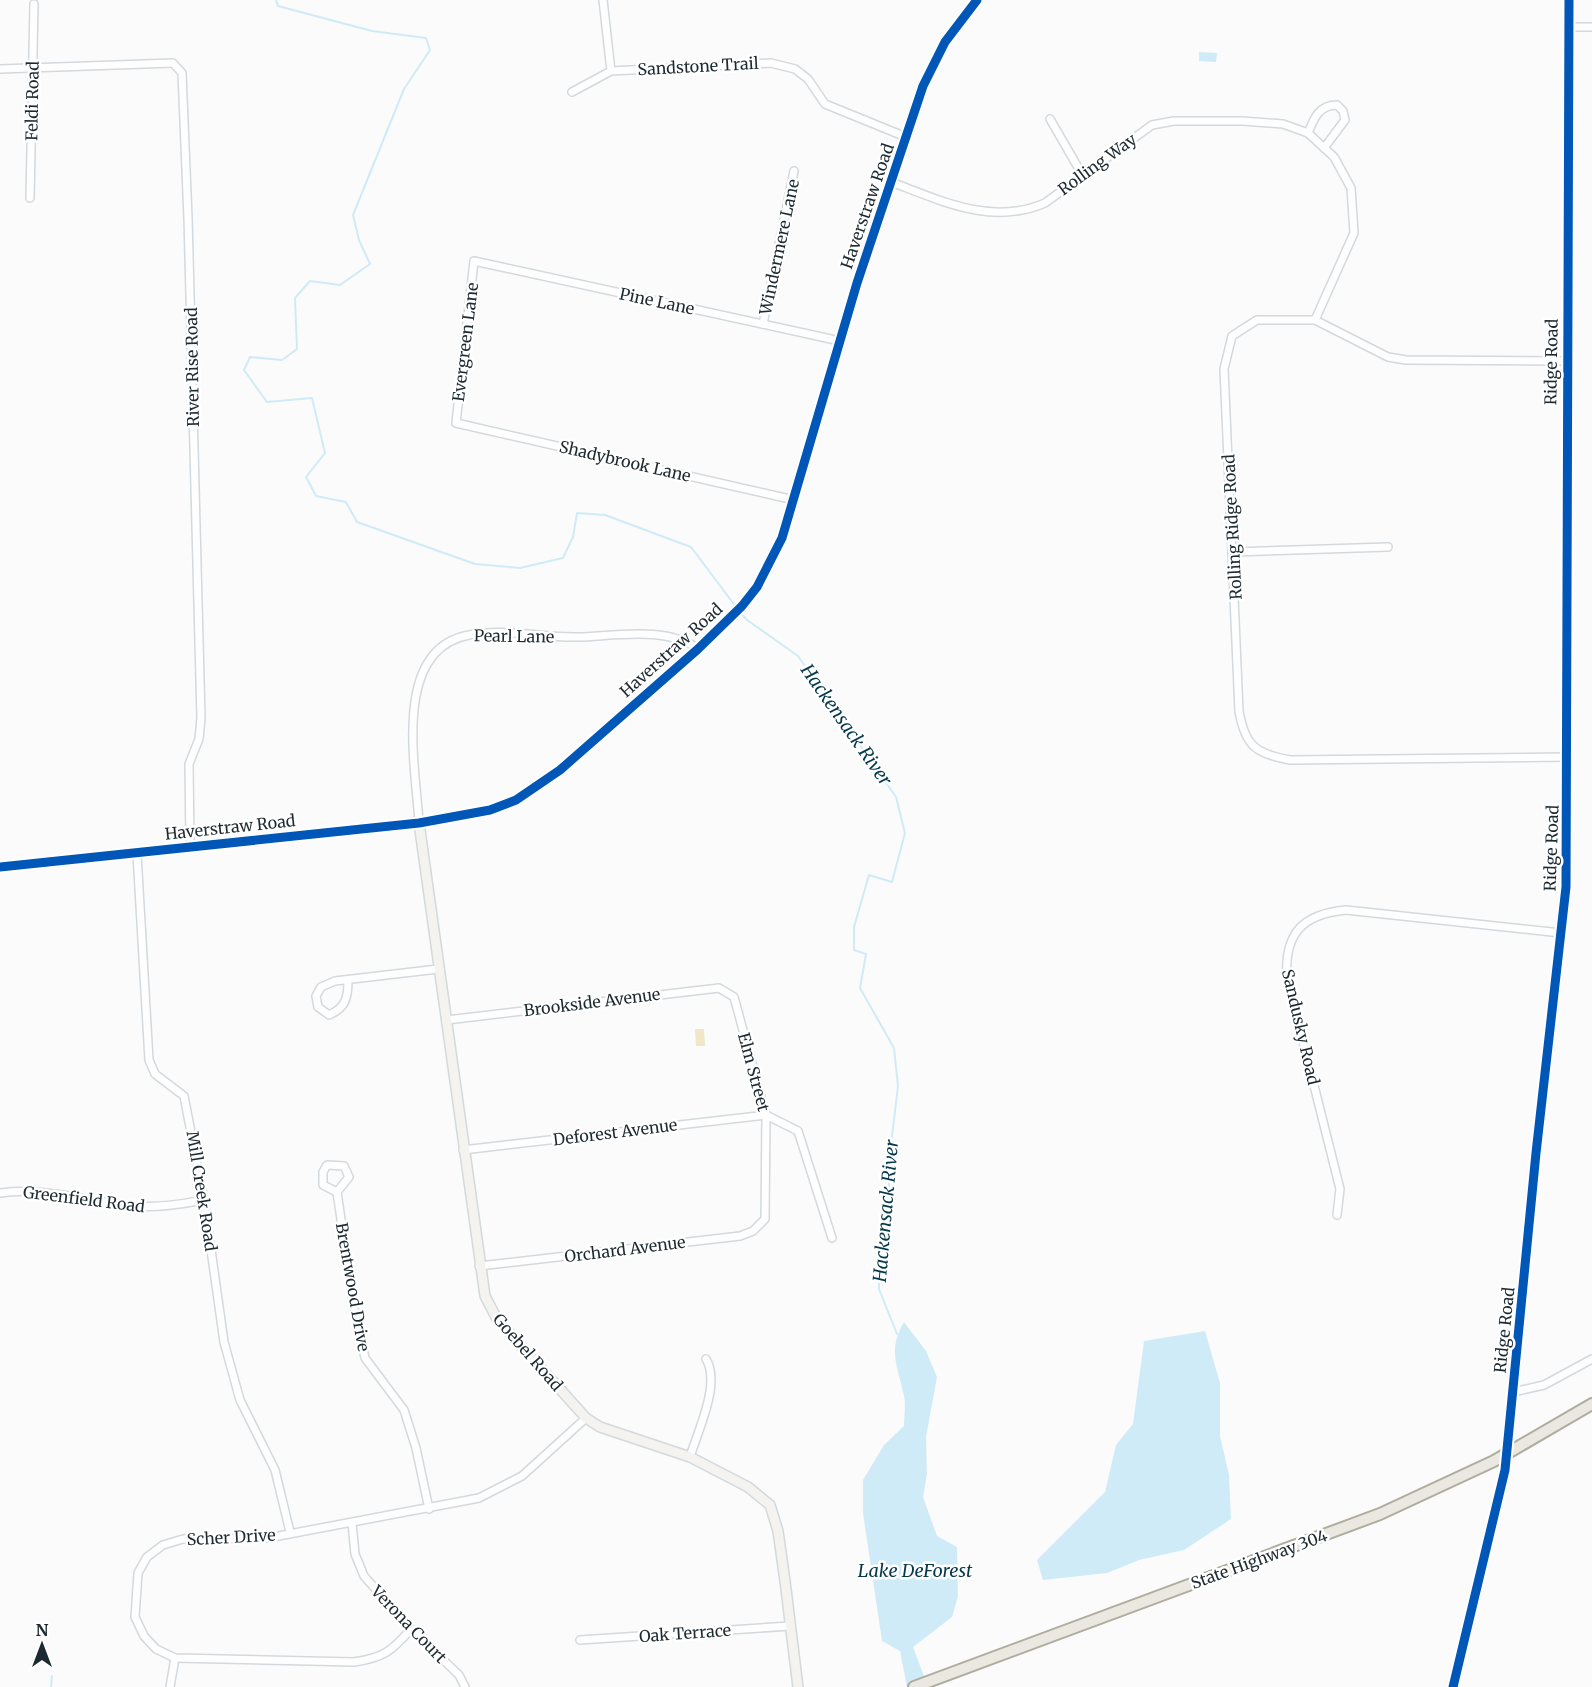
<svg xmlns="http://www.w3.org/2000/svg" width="1592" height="1687" viewBox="0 0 1592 1687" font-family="Merriweather,serif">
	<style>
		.green { fill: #efe7c5 }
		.water { fill: #d0ebf8 }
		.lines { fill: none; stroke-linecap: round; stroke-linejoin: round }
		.stream { stroke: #d0ebf8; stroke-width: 2 }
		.street-casing { stroke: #d3d9dd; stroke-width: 10 }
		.secondary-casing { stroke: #d3d9dd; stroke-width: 12 }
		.primary-casing { stroke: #afad9e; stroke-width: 14 }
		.street { stroke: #fefefe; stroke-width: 7 }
		.secondary { stroke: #f4f3ef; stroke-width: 9 }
		.primary { stroke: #eae8e0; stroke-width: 10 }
		.cycleway-casing { stroke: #fff; stroke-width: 13 }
		.cycleway { stroke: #0057b8; stroke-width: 9 }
		.labels { text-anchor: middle; stroke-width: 5; stroke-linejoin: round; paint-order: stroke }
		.street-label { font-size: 16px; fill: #1d2a30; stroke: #fff }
		.water-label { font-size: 18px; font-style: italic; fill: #05384b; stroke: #fff }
	</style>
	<rect width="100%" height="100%" fill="#fbfbfb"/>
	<path class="green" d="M 695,1029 L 704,1029 L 705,1046 L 696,1046 Z"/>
	<g class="water">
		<path d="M 1199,52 L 1217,53 L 1216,62 L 1199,61 Z"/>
		<path d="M 904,1322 L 926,1351 L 937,1377 L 926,1437 L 927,1474 L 923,1497 L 937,1536 L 957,1547 L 958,1596 L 952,1617 L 913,1647 L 928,1687 L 907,1687 L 900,1651 L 882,1641 L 863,1513 L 863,1480 L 884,1445 L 904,1426 C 904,1416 906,1405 904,1396 C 898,1366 887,1351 904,1322 Z"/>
		<path d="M 1205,1331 L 1220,1383 L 1220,1436 L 1229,1475 L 1231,1519 L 1184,1550 L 1139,1560 L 1107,1573 L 1043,1580 L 1037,1560 L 1105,1492 L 1116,1445 L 1133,1424 L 1144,1341 Z"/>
	</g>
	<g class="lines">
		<g class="stream">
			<path d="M 276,0 L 278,6 L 372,31 L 426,38 L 430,50 L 404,89 L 353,215 L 359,240 L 370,264 L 340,285 L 310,281 L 295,298 L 297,349 L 282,360 L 250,357 L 244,370 L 267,402 L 312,398 L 325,453 L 306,477 L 316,496 L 346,502 L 357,522 L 475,564 L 520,568 L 563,558 L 573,537 L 577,513 L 605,515 L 691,547 L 736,607"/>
			<path d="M 740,612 L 747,620 L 798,656 L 896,797 L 905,833 L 892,882 L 869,875 L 854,927 L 854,950 L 866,954 L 860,988 L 894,1048 L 898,1086 L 890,1153 L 888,1221 L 879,1253 L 879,1289 L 897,1334"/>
			<path d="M 51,1687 L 52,1676"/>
		</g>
		<g class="street-casing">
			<g id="street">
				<path d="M 603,0 L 611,71"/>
				<path d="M 1569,27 L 1592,27"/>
				<path d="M 0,69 L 173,63 L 182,73 L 188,218 L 201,718 L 199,739 L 189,764 L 190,846"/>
				<path d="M 572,92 L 611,71 L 771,63 L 795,69 L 808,79 L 825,104 L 906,137"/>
				<path d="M 1050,119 L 1083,176"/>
				<path d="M 1308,133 C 1314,118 1319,105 1337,105 L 1343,111 L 1345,120 L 1324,148"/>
				<path d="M 891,182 C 942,201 992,226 1045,203 L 1152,125 L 1174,121 L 1242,121 L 1283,124 L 1308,133 L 1334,157 L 1351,188 L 1354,233 L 1315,320"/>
				<path d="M 30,198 L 34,4"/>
				<path d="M 763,324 L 794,171"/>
				<path d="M 1566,361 L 1406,360 L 1388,357 L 1315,320 L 1257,320 L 1232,336 L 1224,369 L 1239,711 C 1245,746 1256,754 1290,760 L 1567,757"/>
				<path d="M 794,500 L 456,423 L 474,261 L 840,341"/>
				<path d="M 1233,552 L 1388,547"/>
				<path d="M 419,823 C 416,768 391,649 469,635 C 505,628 542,638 578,637 C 615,636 667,626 698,649"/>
				<path d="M 137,854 L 149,1060 L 155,1074 L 184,1096 L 204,1200 L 224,1342 L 240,1400 L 275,1470 L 290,1532"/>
				<path d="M 348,981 C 348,999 345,1008 329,1015 L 318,1007 L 316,996 L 321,987 L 335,981 L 438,969"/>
				<path d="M 447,1020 L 719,988 L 734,997 L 766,1115 L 765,1219 L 753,1231 L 740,1236 L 479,1266"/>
				<path d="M 463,1150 L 766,1115 L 798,1131 L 832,1238"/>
				<path d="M 337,1192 L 323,1185 L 323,1172 L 327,1165 L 344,1166 L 349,1177 L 337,1192 L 355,1314 L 365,1358 L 404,1410 L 416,1448 L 429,1509"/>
				<path d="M 0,1193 C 47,1187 89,1202 135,1206 C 159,1208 181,1204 204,1200"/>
				<path d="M 1337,1215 L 1340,1189 L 1287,978 C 1284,934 1302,914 1346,910 L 1561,933"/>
				<path d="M 1513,1392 L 1544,1385 L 1592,1359"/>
				<path d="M 690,1457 C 698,1430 721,1384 706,1359"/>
				<path d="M 352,1523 L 355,1554 L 364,1576 L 411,1629 L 459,1675 L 465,1687"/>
				<path d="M 411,1629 C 392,1651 383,1658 354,1662 L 175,1658 L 156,1649 L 144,1636 L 135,1617 L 138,1573 L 147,1557 L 163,1545 L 183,1539 L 268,1538 L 479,1498 L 522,1476 L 586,1418"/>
				<path d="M 580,1640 L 790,1626"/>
				<path d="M 170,1687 L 175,1658"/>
			</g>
		</g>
		<g class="secondary-casing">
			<g id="secondary">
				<path d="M 419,823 L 485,1296 L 497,1319 L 586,1418 L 600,1427 L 690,1457 L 748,1487 L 770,1505 L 778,1531 L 785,1581 L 798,1687"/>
				<path d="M 0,867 L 419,823 L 490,810 L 516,800 L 560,770 L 698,649 L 742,606 L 757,587 L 782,538 L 857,283 L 923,86 L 945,42 L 977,0"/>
				<path d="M 1453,1687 L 1505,1470 L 1536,1153 L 1566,887 L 1569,0"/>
			</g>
		</g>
		<g class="primary-casing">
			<path id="primary" d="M 914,1687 L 1380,1514 L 1494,1461 L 1592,1404"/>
		</g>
		<use href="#street" class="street"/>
		<use href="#secondary" class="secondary"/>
		<use href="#primary" class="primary"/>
		<g class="cycleway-casing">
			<g id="cycleway">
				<path d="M 0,867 L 419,823 L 490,810 L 516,800 L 560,770 L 698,649 L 742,606 L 757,587 L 782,538 L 857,283 L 923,86 L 945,42 L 977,0"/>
				<path d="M 1453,1687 L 1505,1470 L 1536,1153 L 1566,887 L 1569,0"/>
			</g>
		</g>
		<use href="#cycleway" class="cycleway"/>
	</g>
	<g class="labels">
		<g class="street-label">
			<text transform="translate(698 66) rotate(-3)" y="6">Sandstone Trail</text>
			<text transform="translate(32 101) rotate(-89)" y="6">Feldi Road</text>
			<text transform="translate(1097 164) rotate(-36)" y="6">Rolling Way</text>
			<text transform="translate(867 206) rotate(-71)" y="6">Haverstraw Road</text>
			<text transform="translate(779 247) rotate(-78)" y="6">Windermere Lane</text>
			<text transform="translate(657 301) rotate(12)" y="6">Pine Lane</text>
			<text transform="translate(465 342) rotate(-83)" y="6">Evergreen Lane</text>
			<text transform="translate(1551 362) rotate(-89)" y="6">Ridge Road</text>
			<text transform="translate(192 367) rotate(-91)" y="6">River Rise Road</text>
			<text transform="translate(625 461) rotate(13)" y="6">Shadybrook Lane</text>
			<text transform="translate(1232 527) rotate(-93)" y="6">Rolling Ridge Road</text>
			<text transform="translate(514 636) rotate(1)" y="6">Pearl Lane</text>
			<text transform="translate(671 650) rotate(-42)" y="6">Haverstraw Road</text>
			<text transform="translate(230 827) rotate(-6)" y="6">Haverstraw Road</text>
			<text transform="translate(1551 848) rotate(-88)" y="6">Ridge Road</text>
			<text transform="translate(592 1002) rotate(-7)" y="6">Brookside Avenue</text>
			<text transform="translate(1301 1027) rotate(77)" y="6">Sandusky Road</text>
			<text transform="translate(754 1072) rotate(75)" y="6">Elm Street</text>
			<text transform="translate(615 1132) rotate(-7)" y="6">Deforest Avenue</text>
			<text transform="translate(202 1191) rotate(81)" y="6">Mill Creek Road</text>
			<text transform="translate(84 1199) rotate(7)" y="6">Greenfield Road</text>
			<text transform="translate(625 1249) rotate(-7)" y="6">Orchard Avenue</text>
			<text transform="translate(353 1287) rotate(80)" y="6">Brentwood Drive</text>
			<text transform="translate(1504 1330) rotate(-84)" y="6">Ridge Road</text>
			<text transform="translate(528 1352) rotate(49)" y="6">Goebel Road</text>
			<text transform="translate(231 1537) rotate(-3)" y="6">Scher Drive</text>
			<text transform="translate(1259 1559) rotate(-20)" y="6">State Highway 304</text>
			<text transform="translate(409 1624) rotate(46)" y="6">Verona Court</text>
			<text transform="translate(685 1633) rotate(-4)" y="6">Oak Terrace</text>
		</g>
		<g class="water-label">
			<text transform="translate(846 725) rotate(55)" y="6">Hackensack River</text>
			<text transform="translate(886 1211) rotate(-85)" y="6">Hackensack River</text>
			<text x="915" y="1577">Lake DeForest</text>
		</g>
	</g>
	<g transform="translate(42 1645)" stroke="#ffffff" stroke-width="4.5" paint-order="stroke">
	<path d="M0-4.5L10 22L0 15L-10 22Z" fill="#1d2a30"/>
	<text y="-9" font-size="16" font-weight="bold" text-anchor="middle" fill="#1d2a30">N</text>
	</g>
</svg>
